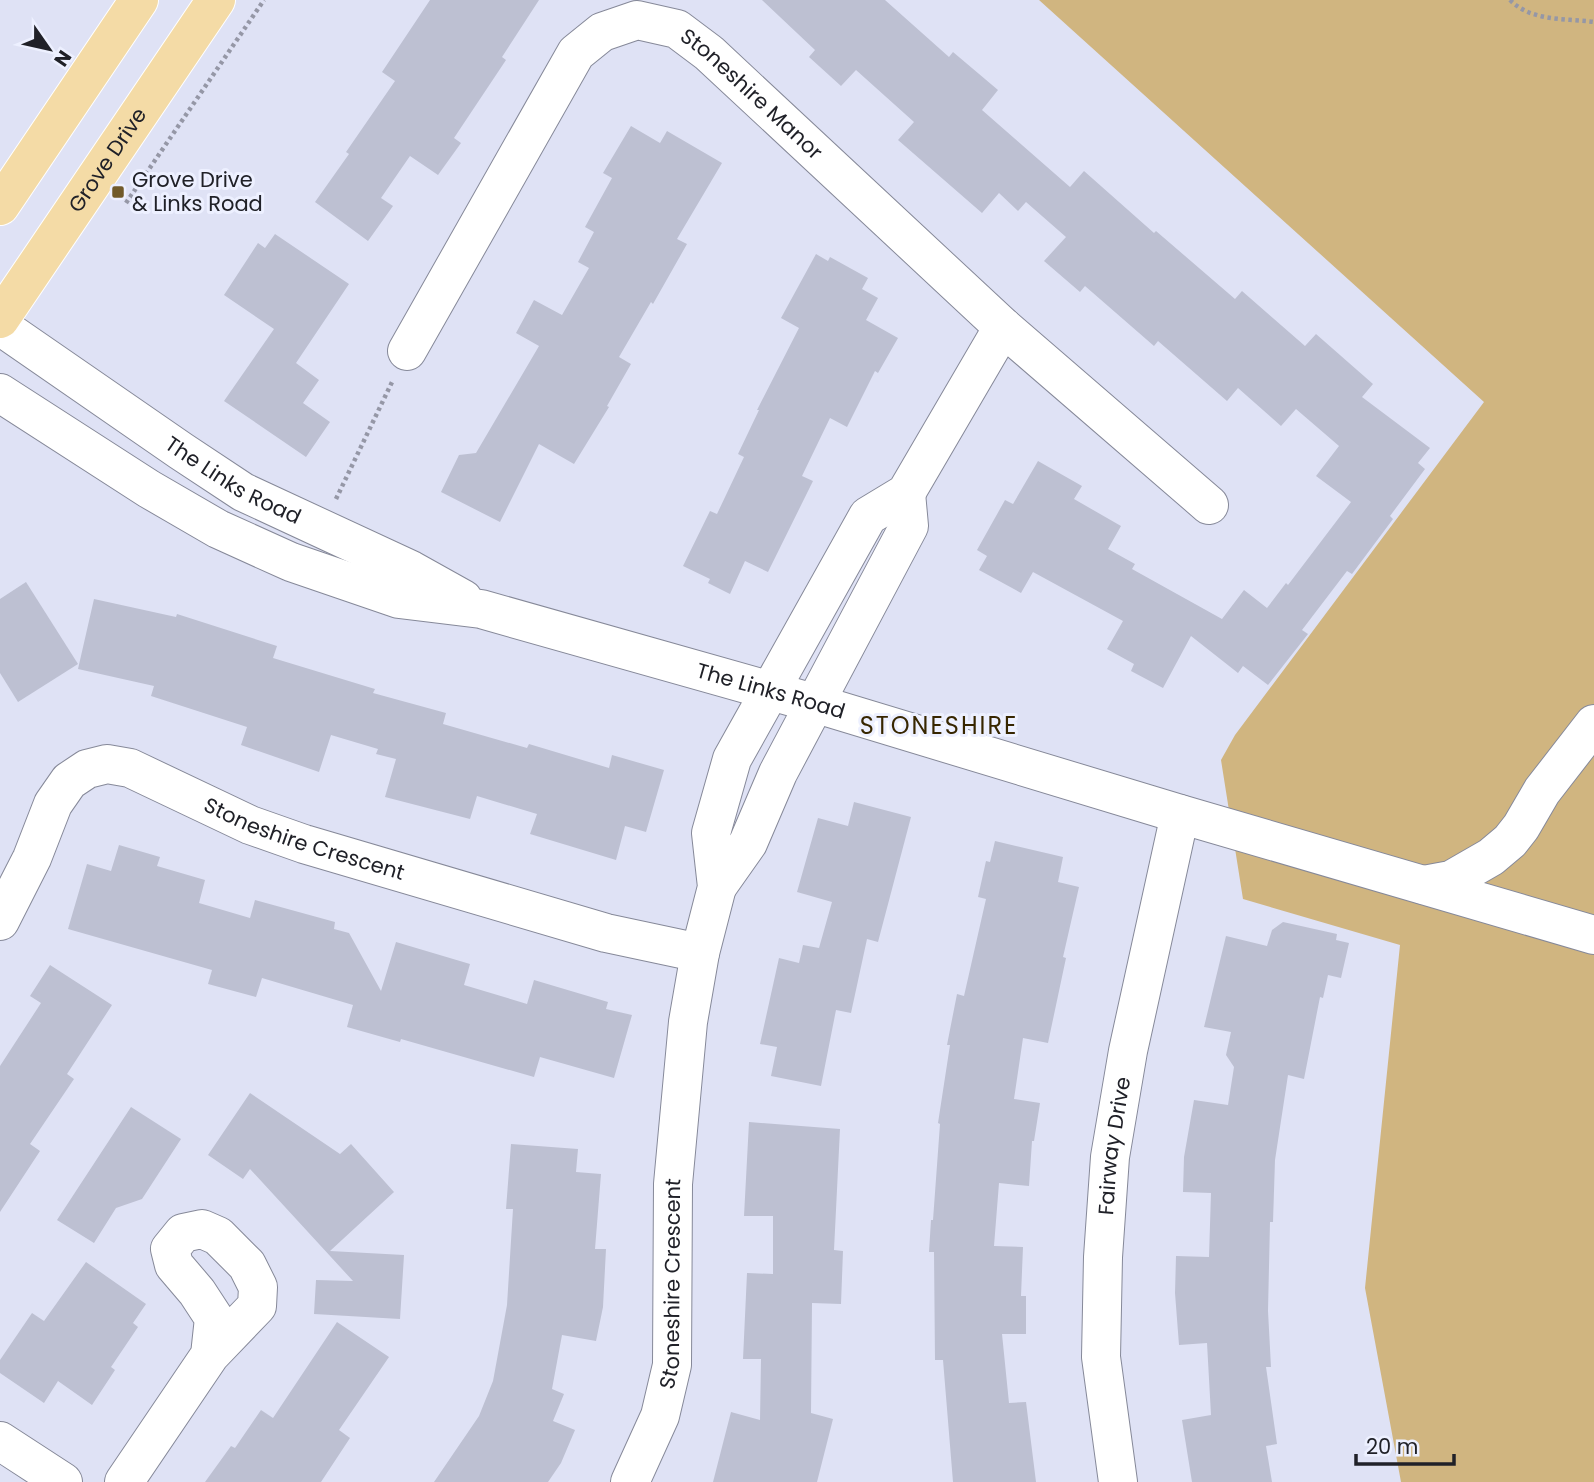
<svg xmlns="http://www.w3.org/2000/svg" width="1594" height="1482" viewBox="0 0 1594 1482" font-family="Poppins,sans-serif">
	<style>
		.green { fill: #d0b580 }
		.building { fill: #bdc0d2 }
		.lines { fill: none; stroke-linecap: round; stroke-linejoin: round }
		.minor-casing { stroke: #868999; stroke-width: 40 }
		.major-casing { stroke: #fff; stroke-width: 40 }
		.path { stroke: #9597a6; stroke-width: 4.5; stroke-dasharray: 3.5 3.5; stroke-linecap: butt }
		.minor { stroke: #fff; stroke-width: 38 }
		.major { stroke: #f4dba6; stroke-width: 38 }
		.poi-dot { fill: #715a2a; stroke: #edf0ff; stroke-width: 2.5 }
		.labels { text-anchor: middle; stroke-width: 6; stroke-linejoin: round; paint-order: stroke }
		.street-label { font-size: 21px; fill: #202128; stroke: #edf0ff }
		.poi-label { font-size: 21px; fill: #202128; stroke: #edf0ff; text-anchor: start }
		.quarter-label { font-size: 24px; letter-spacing: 2px; fill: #372600; stroke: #edf0ff }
	</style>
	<rect width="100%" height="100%" fill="#dfe2f5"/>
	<path class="green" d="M 1039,0 L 1594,0 L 1594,1482 L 1401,1482 L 1365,1288 L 1400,945 L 1243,899 L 1221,760 L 1235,735 L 1484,402 Z"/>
	<g class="building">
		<path d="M 430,0 L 539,0 L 502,57 L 506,60 L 454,138 L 461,143 L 438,175 L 410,156 L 381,198 L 393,206 L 368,241 L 315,202 L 349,154 L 346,152 L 395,81 L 382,72 Z"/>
		<path d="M 762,0 L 885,0 L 949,57 L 953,52 L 998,90 L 982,110 L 1070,187 L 1084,171 L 1154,233 L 1156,231 L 1235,299 L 1242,291 L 1305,346 L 1316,334 L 1373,384 L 1362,397 L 1430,448 L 1418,463 L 1425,469 L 1390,516 L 1393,519 L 1352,574 L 1347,571 L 1302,630 L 1308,634 L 1268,685 L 1243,666 L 1238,673 L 1191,636 L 1163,688 L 1131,671 L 1134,664 L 1107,649 L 1123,621 L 1033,572 L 1021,593 L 979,570 L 987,556 L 977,550 L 1005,500 L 1013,504 L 1038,461 L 1082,486 L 1074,499 L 1121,526 L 1108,549 L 1135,564 L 1132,569 L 1222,619 L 1244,590 L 1267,608 L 1286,583 L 1288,585 L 1351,502 L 1316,476 L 1339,446 L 1296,409 L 1281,426 L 1238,388 L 1227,401 L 1158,341 L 1154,346 L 1085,286 L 1080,292 L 1044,261 L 1066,237 L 1026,202 L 1018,211 L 999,193 L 982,213 L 898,140 L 914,122 L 856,70 L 841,86 L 809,57 L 815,50 Z"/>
		<path d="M 631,126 L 660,143 L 667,131 L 722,163 L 677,239 L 687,244 L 653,304 L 651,302 L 619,357 L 631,364 L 607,406 L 609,407 L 574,464 L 539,444 L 500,522 L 441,492 L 459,455 L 476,453 L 539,346 L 516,333 L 534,300 L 562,315 L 589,268 L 578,262 L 594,232 L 585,227 L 612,178 L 603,173 Z"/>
		<path d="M 275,234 L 349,284 L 296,363 L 319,380 L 303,403 L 330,422 L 306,457 L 224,401 L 274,329 L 224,295 L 258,243 L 265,248 Z"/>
		<path d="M 816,254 L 828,261 L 830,257 L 868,278 L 862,289 L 878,298 L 866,320 L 898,338 L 878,373 L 875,371 L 847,427 L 830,418 L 802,476 L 813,481 L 768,572 L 745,561 L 730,594 L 708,583 L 710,579 L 683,566 L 710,511 L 717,514 L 744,457 L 738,454 L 759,410 L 757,410 L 799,328 L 781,318 Z"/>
		<path d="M 26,582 L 78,664 L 18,702 L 0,673 L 0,599 Z"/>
		<path d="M 94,599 L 176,617 L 177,614 L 277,646 L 273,658 L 375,689 L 373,693 L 446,713 L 443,724 L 527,748 L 529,744 L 609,768 L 612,755 L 664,770 L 646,832 L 625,826 L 616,860 L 530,834 L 537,814 L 477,796 L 470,819 L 385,797 L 396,759 L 376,754 L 378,749 L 331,735 L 319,772 L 241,745 L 247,727 L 151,696 L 154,686 L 78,669 Z"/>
		<path d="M 854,802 L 911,817 L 878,942 L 867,939 L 851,1013 L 836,1010 L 821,1086 L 771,1076 L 777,1047 L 760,1044 L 779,958 L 799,963 L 803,945 L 819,948 L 832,902 L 797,892 L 818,818 L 848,826 Z"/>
		<path d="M 995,841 L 1063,857 L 1058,882 L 1079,887 L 1063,957 L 1066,958 L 1048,1043 L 1023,1038 L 1014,1099 L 1040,1103 L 1034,1141 L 1032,1141 L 1029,1186 L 999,1183 L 994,1246 L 1023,1247 L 1021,1296 L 1026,1296 L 1026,1334 L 1002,1334 L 1009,1403 L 1026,1402 L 1036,1482 L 953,1482 L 943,1360 L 935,1360 L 934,1252 L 929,1252 L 931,1220 L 933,1220 L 940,1124 L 938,1123 L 950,1045 L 947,1045 L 957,994 L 964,996 L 986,899 L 978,897 L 986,861 L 990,862 Z"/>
		<path d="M 119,845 L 160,857 L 157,866 L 205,880 L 199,903 L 250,918 L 255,900 L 335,922 L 334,929 L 349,933 L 381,991 L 396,942 L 470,964 L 464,985 L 527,1004 L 534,980 L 608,1002 L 606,1009 L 632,1015 L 614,1078 L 540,1057 L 534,1077 L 401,1039 L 400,1042 L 347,1027 L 353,1005 L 262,978 L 256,997 L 208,984 L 212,970 L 68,929 L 87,864 L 111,871 Z"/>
		<path d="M 1283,922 L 1337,934 L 1336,940 L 1349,943 L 1341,978 L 1328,975 L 1323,998 L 1320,997 L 1304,1079 L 1288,1075 L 1275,1160 L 1273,1222 L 1270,1222 L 1268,1311 L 1271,1367 L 1266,1367 L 1277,1444 L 1266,1446 L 1272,1482 L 1192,1482 L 1182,1420 L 1211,1415 L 1207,1343 L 1179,1345 L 1175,1293 L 1176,1256 L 1209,1257 L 1211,1193 L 1183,1192 L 1184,1157 L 1194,1100 L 1228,1105 L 1234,1067 L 1226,1055 L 1231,1032 L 1204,1027 L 1226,936 L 1267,946 L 1272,930 Z"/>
		<path d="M 50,965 L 112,1005 L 67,1074 L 74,1079 L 30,1144 L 40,1151 L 0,1212 L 0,1066 L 41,1003 L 30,996 Z"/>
		<path d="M 250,1093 L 340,1154 L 351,1144 L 394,1192 L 330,1251 L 404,1255 L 400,1319 L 314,1314 L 316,1280 L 353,1281 L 250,1169 L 243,1179 L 208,1155 Z"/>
		<path d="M 131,1107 L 181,1139 L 142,1199 L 116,1208 L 94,1243 L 57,1220 Z"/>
		<path d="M 749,1122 L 840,1129 L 834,1250 L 843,1251 L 841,1304 L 812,1303 L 811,1413 L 833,1419 L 817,1482 L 713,1482 L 731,1412 L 760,1420 L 761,1359 L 743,1359 L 747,1273 L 773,1274 L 773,1216 L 744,1216 Z"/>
		<path d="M 511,1144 L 578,1149 L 576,1172 L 601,1174 L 595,1249 L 606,1249 L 603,1307 L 596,1341 L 562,1335 L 552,1389 L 564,1394 L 553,1421 L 575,1430 L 561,1463 L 548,1482 L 434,1482 L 479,1416 L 493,1381 L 507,1305 L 513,1209 L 506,1209 Z"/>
		<path d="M 86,1262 L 146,1304 L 133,1323 L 138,1327 L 111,1367 L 115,1370 L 92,1405 L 58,1381 L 44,1403 L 0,1373 L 0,1360 L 32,1313 L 44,1321 Z"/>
		<path d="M 337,1322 L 389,1357 L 339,1430 L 350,1438 L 321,1482 L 205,1482 L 231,1446 L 235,1448 L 261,1410 L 273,1418 Z"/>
	</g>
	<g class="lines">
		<g class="minor-casing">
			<g id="minor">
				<path id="s1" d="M 0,326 L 181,451 L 243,492 L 411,570 L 463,599"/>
				<path id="s2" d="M 407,351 L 576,53 L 602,32 L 637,20 L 677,29 L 709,53 L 1003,327 L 1209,505"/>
				<path id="s3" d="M 0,393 L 149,489 L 218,529 L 291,562 L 399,599 L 481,609 L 817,704 L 1180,814 L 1594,935"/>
				<path d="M 1424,885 L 1451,880 L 1491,857 L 1510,841 L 1521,827 L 1542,791 L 1594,724"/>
				<path d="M 717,887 L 748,843 L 778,773 L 909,526 L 906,493"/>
				<path id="s4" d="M 0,921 L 32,858 L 53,804 L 69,781 L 87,769 L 107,764 L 130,768 L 250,825 L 304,844 L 606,933 L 700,953"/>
				<path d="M 0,1441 L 63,1482"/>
				<path d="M 124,1482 L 210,1355 L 257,1306 L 258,1287 L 247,1265 L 218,1236 L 202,1229 L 183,1233 L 170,1249 L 174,1265 L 197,1292 L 214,1318 L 210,1355"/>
				<path id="s5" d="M 630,1482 L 660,1416 L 672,1365 L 673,1184 L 688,1022 L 700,953 L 717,887 L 711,833 L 732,759 L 868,516 L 906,493 L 1003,327"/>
				<path id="s6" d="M 1118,1482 L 1101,1357 L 1103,1257 L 1110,1157 L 1128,1051 L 1180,814"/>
			</g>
		</g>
		<g class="major-casing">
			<g id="major">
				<path d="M 0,206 L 139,0"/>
				<path id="s7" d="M 0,319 L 216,0"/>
			</g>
		</g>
		<g class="path">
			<path d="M 1510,0 C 1532,22 1565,18 1594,22"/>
			<path d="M 126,203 L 264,0"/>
			<path d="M 336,499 L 393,380"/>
		</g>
		<use href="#minor" class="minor"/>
		<use href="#major" class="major"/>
	</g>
	<rect class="poi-dot" x="111" y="185" width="14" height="14" rx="3.5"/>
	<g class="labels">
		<g class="street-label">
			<text dy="7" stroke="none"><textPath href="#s2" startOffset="553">Stoneshire Manor</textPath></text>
			<text dy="7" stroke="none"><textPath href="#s7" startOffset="192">Grove Drive</textPath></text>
			<text dy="7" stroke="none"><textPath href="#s1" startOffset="280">The Links Road</textPath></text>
			<text dy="7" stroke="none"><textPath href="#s3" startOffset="835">The Links Road</textPath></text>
			<text dy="7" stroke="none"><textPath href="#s4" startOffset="411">Stoneshire Crescent</textPath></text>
			<text dy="7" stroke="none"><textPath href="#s6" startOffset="338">Fairway Drive</textPath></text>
			<text dy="7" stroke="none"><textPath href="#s5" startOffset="206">Stoneshire Crescent</textPath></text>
		</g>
		<g class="poi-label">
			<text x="132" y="187">Grove Drive<tspan x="132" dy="24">&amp; Links Road</tspan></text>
		</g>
		<g class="quarter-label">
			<text x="939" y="734">STONESHIRE</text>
		</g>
	</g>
	<g transform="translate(49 49) rotate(124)" stroke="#edf0ff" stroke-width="5" paint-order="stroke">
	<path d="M0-5L12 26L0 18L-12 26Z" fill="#202128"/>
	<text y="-10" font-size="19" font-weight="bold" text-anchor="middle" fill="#202128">N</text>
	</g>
	<path d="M1356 1454v10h98v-10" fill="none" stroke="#202128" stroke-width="3.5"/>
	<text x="1366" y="1454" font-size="21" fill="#202128" stroke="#edf0ff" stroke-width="5" paint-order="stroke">20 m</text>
</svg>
